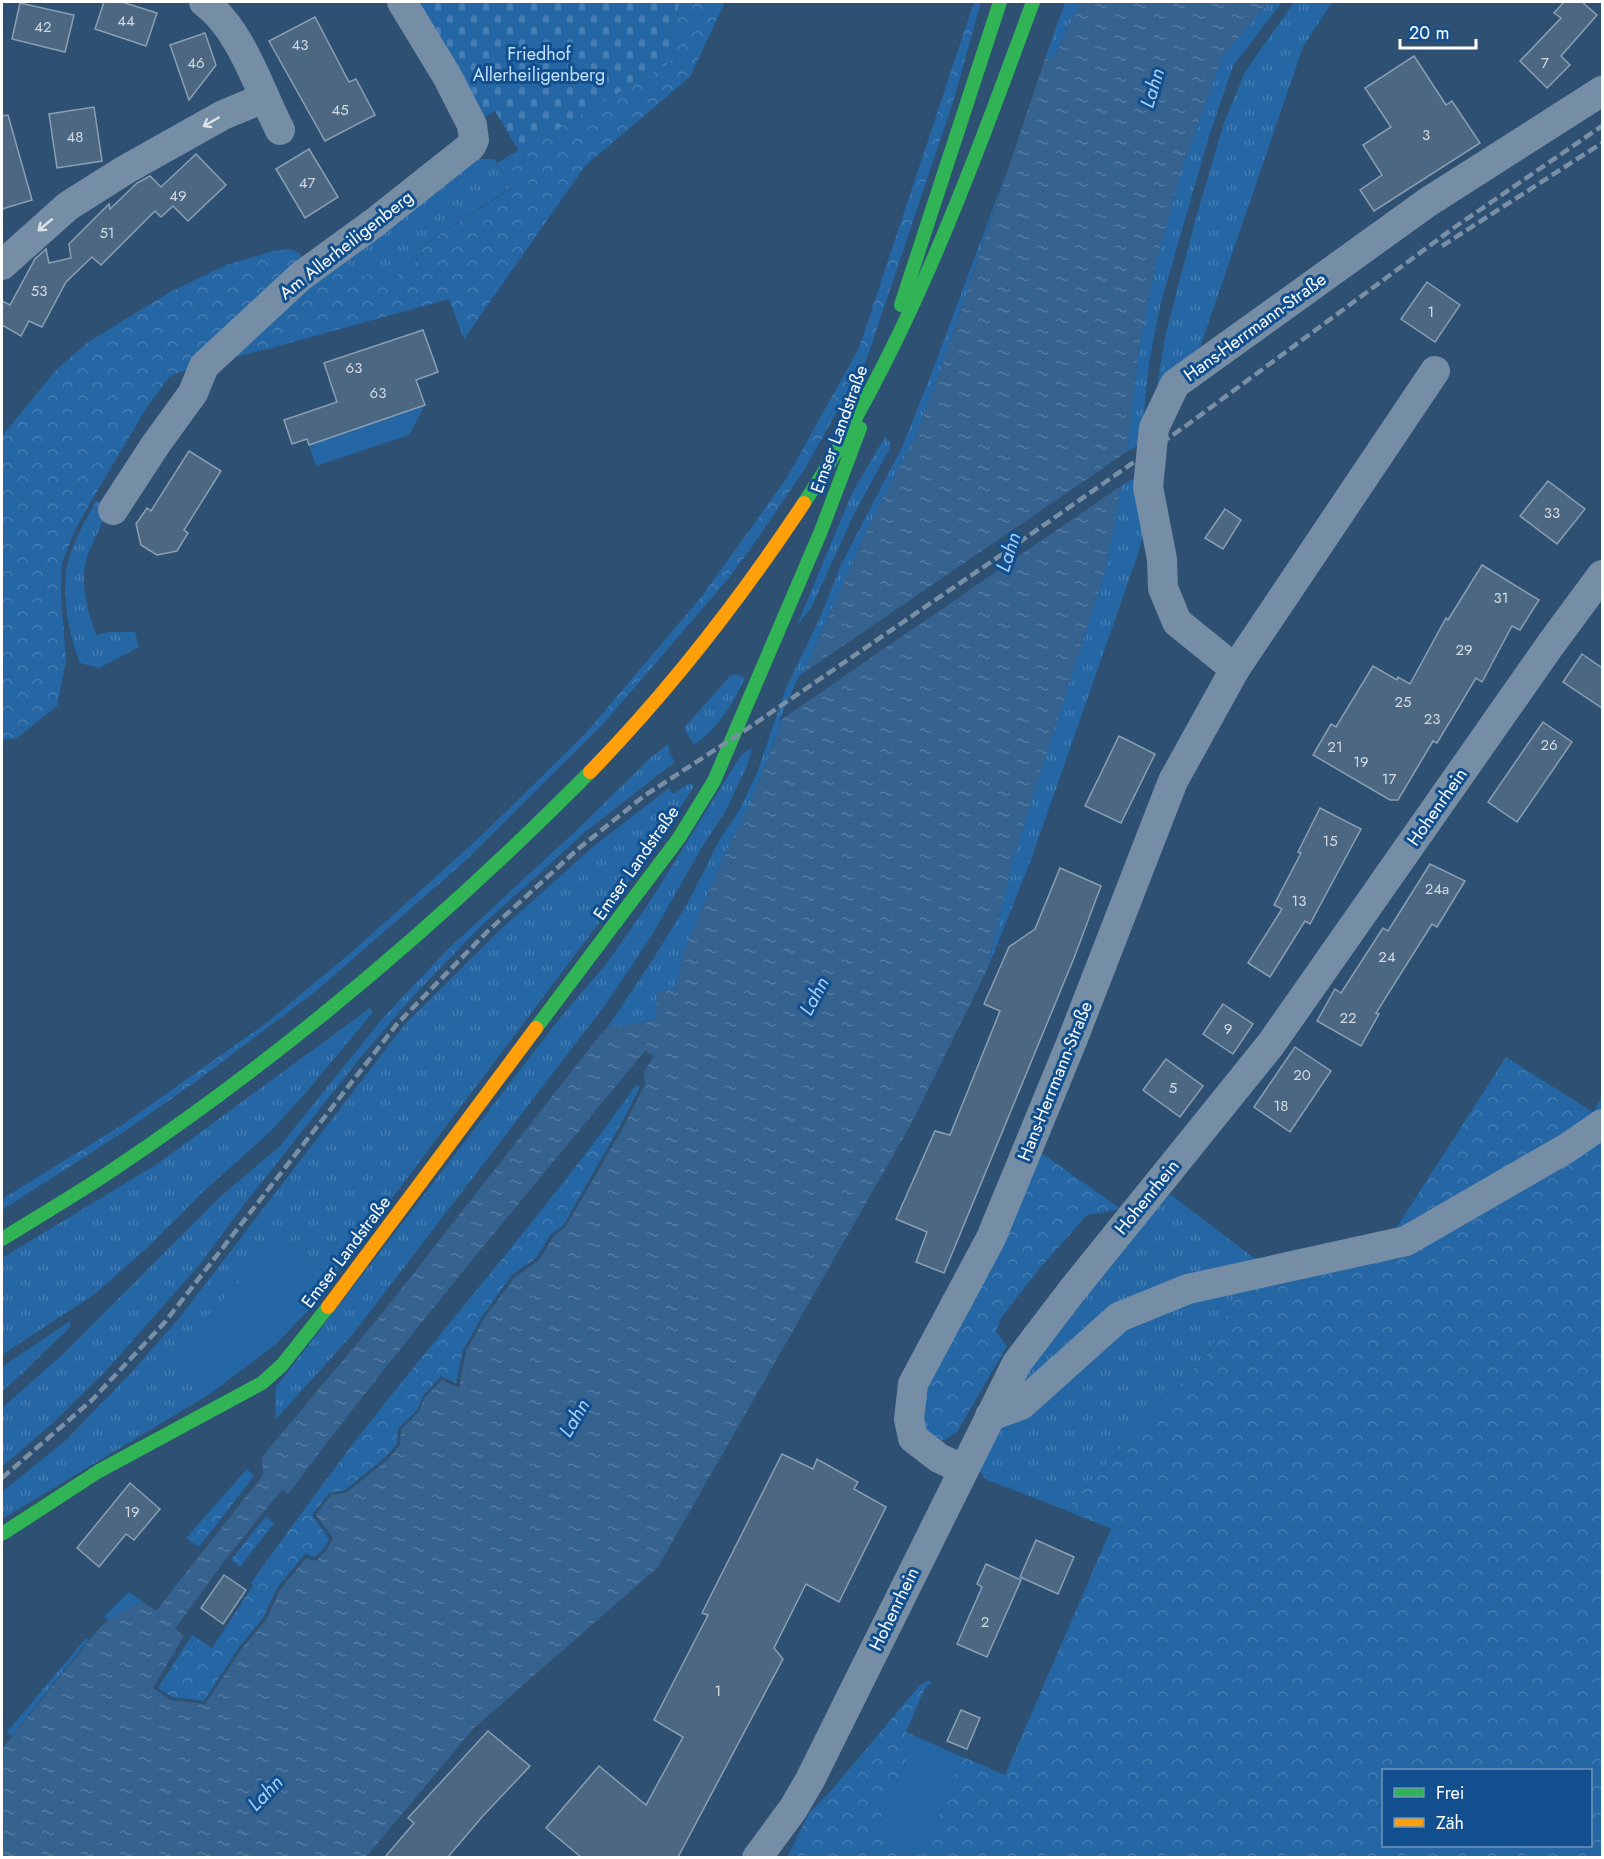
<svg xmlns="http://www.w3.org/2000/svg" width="1604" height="1859" viewBox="0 0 1604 1859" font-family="Jost,sans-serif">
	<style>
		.grass { fill: url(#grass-tufts) }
		.forest { fill: url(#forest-crowns); fill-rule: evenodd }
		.cemetery { fill: url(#cemetery-stones) }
		.garden { fill: #2566a5 }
		.water { fill: url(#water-ripples); fill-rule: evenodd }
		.pier { fill: #2e5072 }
		.building { fill: #4b6782; stroke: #8a9fb3; stroke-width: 1.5 }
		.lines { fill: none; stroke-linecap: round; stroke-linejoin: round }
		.street { stroke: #758ea5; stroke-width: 30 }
		.fast { stroke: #30b455; stroke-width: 14 }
		.slow { stroke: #ff9f0a; stroke-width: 14 }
		.rail { stroke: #798fa5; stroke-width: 4.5; stroke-dasharray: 10 4.5; stroke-linecap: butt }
		.oneway { stroke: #dce3e8 }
		.labels { text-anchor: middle; stroke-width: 6; stroke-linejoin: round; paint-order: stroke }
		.number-label { font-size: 15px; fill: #d2d9e0 }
		.park-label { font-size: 18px; fill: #c3e0fc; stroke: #124f8e }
		.street-label { font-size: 18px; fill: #fff; stroke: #124f8e }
		.water-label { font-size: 20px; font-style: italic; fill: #a7d1f8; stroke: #124f8e }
	</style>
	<defs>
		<pattern id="grass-tufts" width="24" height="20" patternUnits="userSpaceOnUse" patternTransform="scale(1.5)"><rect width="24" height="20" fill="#2566a5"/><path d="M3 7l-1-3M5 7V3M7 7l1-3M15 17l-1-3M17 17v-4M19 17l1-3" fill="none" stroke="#467db2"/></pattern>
		<pattern id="forest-crowns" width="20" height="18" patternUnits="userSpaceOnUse" patternTransform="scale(1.5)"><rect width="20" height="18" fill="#2566a5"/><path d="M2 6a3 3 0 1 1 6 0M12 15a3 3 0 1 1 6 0" fill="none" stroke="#467db2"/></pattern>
		<pattern id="cemetery-stones" width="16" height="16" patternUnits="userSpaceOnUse" patternTransform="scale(1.5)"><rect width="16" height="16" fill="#2566a5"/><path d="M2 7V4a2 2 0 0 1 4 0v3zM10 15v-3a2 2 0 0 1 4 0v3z" fill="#467db2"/></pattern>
		<pattern id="water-ripples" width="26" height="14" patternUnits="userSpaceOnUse" patternTransform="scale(1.5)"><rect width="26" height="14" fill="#36628f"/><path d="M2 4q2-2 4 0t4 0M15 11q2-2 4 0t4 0" fill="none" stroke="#547aa0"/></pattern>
	</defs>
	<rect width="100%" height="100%" fill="#2e5072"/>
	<g class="grass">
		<path d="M 1065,2 L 1080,2 L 1055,56 L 1045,59 Z"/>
		<path d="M 1269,2 L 1282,2 L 1233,66 L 1210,133 L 1160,306 L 1149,363 L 1141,443 L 1127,453 L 1139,349 L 1155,266 L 1183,165 L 1223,54 Z"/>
		<path d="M 1294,2 L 1332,2 L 1303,47 L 1195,362 L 1155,399 L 1165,337 L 1195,221 L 1224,123 L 1245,72 Z"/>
		<path d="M 469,159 L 494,159 L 512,187 L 414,251 L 418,259 L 388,283 L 358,281 L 341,255 Z"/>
		<path d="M 1008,168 L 941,369 L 917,433 L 867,530 L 783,719 L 750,804 L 726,852 L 684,952 L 675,989 L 656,1020 L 607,1028 L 651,962 L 690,899 L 720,839 L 740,809 L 757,773 L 786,688 L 819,620 L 841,565 L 902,447 L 931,375 Z"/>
		<path d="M 885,437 L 890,442 L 889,450 L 855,512 L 811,608 L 797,625 L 852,493 Z"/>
		<path d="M 1138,476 L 1145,529 L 1139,551 L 1032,857 L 987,970 L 1013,859 L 1106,568 L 1121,486 Z"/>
		<path d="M 96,501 L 108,508 C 104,522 97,533 91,547 C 77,577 86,605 96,635 L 110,632 L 135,632 L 139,647 L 99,668 L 80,663 C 68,633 62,597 67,566 C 72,543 85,521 96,501 Z"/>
		<path d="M 735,674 L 745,678 C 733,704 717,729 694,745 L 684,728 L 730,676 Z"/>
		<path d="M 669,744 L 669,753 L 675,762 L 585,832 L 539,874 L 480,927 L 416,993 L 360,1058 L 246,1202 L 201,1263 L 103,1374 L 53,1423 L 2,1467 L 2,1408 L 64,1353 L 221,1196 L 279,1147 L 383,1018 L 447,950 L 580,827 L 650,758 Z"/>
		<path d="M 752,748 L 747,766 L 725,812 L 702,847 L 652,935 L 606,1004 L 353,1334 L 275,1420 L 276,1387 L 560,1018 L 606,964 L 647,906 L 741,755 Z"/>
		<path d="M 689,783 L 694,786 L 682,805 L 602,919 L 332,1278 L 281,1237 L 210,1394 L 2,1519 L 2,1492 L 66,1440 L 88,1417 L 131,1373 L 180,1317 L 405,1024 L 501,929 L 594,846 L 669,788 L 673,794 Z"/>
		<path d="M 370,1008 L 373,1012 L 309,1089 L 271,1131 L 206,1189 L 146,1249 L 95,1294 L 2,1355 L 2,1258 L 157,1164 Z"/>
		<path d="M 1170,1194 L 1254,1258 L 1209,1352 L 1065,1510 L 985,1479 L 979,1469 L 1033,1360 L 1114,1257 Z"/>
		<path d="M 70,1321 L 70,1327 L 21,1375 L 2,1391 L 2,1367 Z"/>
		<path d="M 129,1592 L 142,1601 L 108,1620 L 104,1617 Z"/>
		<path d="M 86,1638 L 88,1640 L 12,1736 L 7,1732 Z"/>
	</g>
	<g class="forest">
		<path d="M 679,2 L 725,2 L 690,77 L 585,166 L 464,339 L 449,299 L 271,348 L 198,366 L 170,376 L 147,407 L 92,500 L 74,532 L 62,564 L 61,595 L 66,661 L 57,706 L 17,738 L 2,740 L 2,436 L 56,370 L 88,342 L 172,291 L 229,264 L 274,251 L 290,249 L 299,253 L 305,261 L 341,255 L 358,281 L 380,269 L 388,283 L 418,259 L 414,251 L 512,188 L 497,163 L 671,62 Z"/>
		<path d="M 974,2 L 981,2 L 954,99 L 866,361 L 804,470 L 749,551 L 727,580 L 604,723 L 464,862 L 316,991 L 198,1080 L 128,1129 L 2,1210 L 2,1199 L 122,1125 L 265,1024 L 354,950 L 480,837 L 586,733 L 702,596 L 786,479 L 859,348 Z"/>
		<path d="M 1506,1057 L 1593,1112 L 1602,1097 L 1602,1857 L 787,1858 L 809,1813 L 829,1793 L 920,1685 L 929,1680 L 931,1683 L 925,1688 L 906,1732 L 917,1737 L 874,1835 L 921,1855 L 963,1757 L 1005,1775 L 1111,1529 L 1065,1510 L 1209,1352 L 1254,1258 L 1318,1268 L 1382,1250 ZM 1384,1770 L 1590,1770 L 1590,1846 L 1384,1846 Z"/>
		<path d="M 636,1085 L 640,1087 L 621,1124 L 563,1226 L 551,1234 L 536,1258 L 512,1275 L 483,1315 L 463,1350 L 456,1383 L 441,1376 L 422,1397 L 418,1409 L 398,1429 L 397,1444 L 385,1458 L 345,1490 L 329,1493 L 312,1515 L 329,1539 L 324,1549 L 315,1557 L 305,1554 L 277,1588 L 263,1618 L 239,1647 L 204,1701 L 172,1697 L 158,1688 L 192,1635 L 212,1648 L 253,1586 L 251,1583 C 303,1510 356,1438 413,1368 C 488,1275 567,1183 636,1085 Z"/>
		<path d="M 1040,1152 L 1121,1209 L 1087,1215 L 1039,1269 L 1001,1318 L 996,1332 L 1007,1346 L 957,1432 L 947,1439 L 938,1441 L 923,1432 L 922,1401 L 930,1372 Z"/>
		<path d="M 247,1469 L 254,1476 L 199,1547 L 186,1538 Z"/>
		<path d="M 266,1516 L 274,1523 L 240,1567 L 231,1560 Z"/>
	</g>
	<path class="cemetery" d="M 414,2 L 679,2 L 671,62 L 519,151 L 495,111 L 481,119 Z"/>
	<g class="garden">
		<path d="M 425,405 L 409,435 L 316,466 L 309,445 Z"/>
		<path d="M 281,1237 L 332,1278 L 307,1312 L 275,1345 L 210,1394 L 173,1353 Z"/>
		<path d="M 917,1737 L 963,1757 L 921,1855 L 874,1835 Z"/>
	</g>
	<path class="water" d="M 1080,2 L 1269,2 L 1223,55 L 1183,165 L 1155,266 L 1139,349 L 1127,453 L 1106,568 L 1013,859 L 987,970 L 910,1126 L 658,1567 L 473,1729 L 366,1857 L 2,1858 L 2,1749 L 100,1627 L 118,1613 L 142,1601 L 156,1611 L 263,1475 L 262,1457 L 384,1311 L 600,1035 L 607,1028 L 656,1020 L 657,992 L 675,989 L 684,952 L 726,852 L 750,804 L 783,719 L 867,530 L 917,433 L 941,369 L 1045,59 L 1055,56 ZM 645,1051 L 654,1056 L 644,1072 L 645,1084 L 624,1126 L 565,1228 L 554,1236 L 539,1260 L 514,1278 L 485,1317 L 466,1351 L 459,1388 L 442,1380 L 424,1398 L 420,1410 L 401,1430 L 400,1445 L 387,1460 L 346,1493 L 331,1495 L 316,1515 L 333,1538 L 326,1551 L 316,1561 L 306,1558 L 280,1590 L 266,1620 L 242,1648 L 205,1704 L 171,1700 L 153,1688 L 184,1636 L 175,1629 L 222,1564 L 282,1489 L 288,1494 C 402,1342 524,1197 645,1051 Z"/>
	<path class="pier" d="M 1131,449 L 1125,483 L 779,721 L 799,676 Z"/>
	<g class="building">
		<path d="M 104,2 L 122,2 L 157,13 L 146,46 L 95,29 Z"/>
		<path d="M 1564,2 L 1582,2 L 1597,15 L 1561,56 L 1570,65 L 1547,88 L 1520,61 L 1561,18 L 1554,13 Z"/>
		<path d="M 20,3 L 74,15 L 65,52 L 12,39 Z"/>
		<path d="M 315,17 L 349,82 L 356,79 L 375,115 L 325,141 L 269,41 Z"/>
		<path d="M 205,33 L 216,65 L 189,100 L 170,45 Z"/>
		<path d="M 1414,56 L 1446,105 L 1452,101 L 1480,143 L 1374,211 L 1360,190 L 1382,175 L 1363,145 L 1391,127 L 1365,88 Z"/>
		<path d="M 94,107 L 102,161 L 57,168 L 49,114 Z"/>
		<path d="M 8,115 L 32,200 L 2,209 L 2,116 Z"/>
		<path d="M 309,149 L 338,197 L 305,218 L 276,169 Z"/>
		<path d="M 196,154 L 226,185 L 188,221 L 173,206 L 161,217 L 155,211 L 101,265 L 92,257 L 66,282 L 42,327 L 29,321 L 21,336 L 2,325 L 2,301 L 10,305 L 35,259 L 46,249 L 49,263 L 71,258 L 69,244 L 109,204 L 110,209 L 137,183 L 150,176 L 161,187 Z"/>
		<path d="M 1427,282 L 1460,305 L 1435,342 L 1401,319 Z"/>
		<path d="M 423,330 L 438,372 L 416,380 L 425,405 L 309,445 L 307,439 L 292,444 L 284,420 L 337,402 L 324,363 Z"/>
		<path d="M 189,451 L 221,471 L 184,530 L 188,533 L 177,551 L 157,555 L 141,545 L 136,524 L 147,508 L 151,511 Z"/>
		<path d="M 1548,481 L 1585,509 L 1557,544 L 1520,516 Z"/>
		<path d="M 1225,509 L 1241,520 L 1223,549 L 1205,538 Z"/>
		<path d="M 1482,565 L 1539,600 L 1520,630 L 1512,626 L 1482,682 L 1476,678 L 1437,743 L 1433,741 L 1398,800 L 1390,800 L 1313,755 L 1331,724 L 1336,727 L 1373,666 L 1397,680 L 1398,677 L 1410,684 L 1446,618 L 1448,620 Z"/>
		<path d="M 1582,654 L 1602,668 L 1602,708 L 1563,682 Z"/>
		<path d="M 1543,722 L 1572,742 L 1517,822 L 1488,802 Z"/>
		<path d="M 1119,736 L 1155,754 L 1121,823 L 1085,806 Z"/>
		<path d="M 1320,808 L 1361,829 L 1310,924 L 1305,921 L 1270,977 L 1248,963 L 1282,909 L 1274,905 L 1301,853 L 1298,852 Z"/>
		<path d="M 1430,864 L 1465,881 L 1437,927 L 1432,924 L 1376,1013 L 1379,1014 L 1361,1046 L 1317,1021 L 1335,989 L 1341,993 L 1383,928 L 1388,931 Z"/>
		<path d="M 1060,868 L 1101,886 L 1074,958 L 944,1273 L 916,1262 L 927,1232 L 896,1219 L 935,1131 L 950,1135 L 1000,1011 L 984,1004 L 1009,947 L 1035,929 Z"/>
		<path d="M 1223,1004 L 1253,1024 L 1233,1054 L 1203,1034 Z"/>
		<path d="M 1295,1047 L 1331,1071 L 1290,1132 L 1254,1107 Z"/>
		<path d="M 1166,1059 L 1203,1086 L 1180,1117 L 1143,1090 Z"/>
		<path d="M 782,1454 L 813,1469 L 817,1459 L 858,1482 L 854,1489 L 886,1507 L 839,1602 L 806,1584 L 774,1648 L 783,1659 L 678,1857 L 581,1857 L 546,1828 L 599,1766 L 646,1805 L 683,1737 L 654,1720 L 708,1615 L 702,1613 Z"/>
		<path d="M 130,1483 L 160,1509 L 134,1540 L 126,1534 L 99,1567 L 77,1548 Z"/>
		<path d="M 1036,1540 L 1074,1557 L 1058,1594 L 1020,1577 Z"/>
		<path d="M 986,1564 L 1021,1580 L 987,1657 L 957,1644 L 982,1587 L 977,1584 Z"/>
		<path d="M 224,1575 L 246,1590 L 223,1624 L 201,1608 Z"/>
		<path d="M 961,1710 L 980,1718 L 967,1749 L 947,1741 Z"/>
		<path d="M 488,1731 L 530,1766 L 482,1817 L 448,1857 L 385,1857 L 414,1823 L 408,1818 Z"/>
	</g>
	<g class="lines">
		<g class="street">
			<path d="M 204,2 C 241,29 259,89 280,130"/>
			<path d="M 2,265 L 68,206 L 125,170 L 223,115 L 264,98"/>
			<path d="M 113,510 L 156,444 L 193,393 L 204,366 L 301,276 L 374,223 L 471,146 L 474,140 L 472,125 L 447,76 L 402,2"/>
			<path d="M 1235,669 L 1435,371"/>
			<path d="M 990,1416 L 1021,1405 L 1119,1317 L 1188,1289 L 1406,1241 L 1567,1148 L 1602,1124"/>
			<path d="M 964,1470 L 939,1458 L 913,1438 L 909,1419 L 913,1384 L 991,1238 L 1072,1041 L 1173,781 L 1235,669 L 1177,622 L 1163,588 L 1162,559 L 1148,487 L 1154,428 L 1175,384 L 1428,202 L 1602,91"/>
			<path d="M 757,1858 L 793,1809 L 810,1780 L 1017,1363 L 1071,1292 L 1271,1044 L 1551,644 L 1602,575"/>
		</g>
		<g class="fast">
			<path d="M 901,305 L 1000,2"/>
			<path d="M 804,503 C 907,348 969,175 1033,2"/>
			<path d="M 536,1028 L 679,838 L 714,781 L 821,531 L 860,428"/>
			<path d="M 2,1239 C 39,1216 77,1194 114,1169 C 286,1054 444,919 590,772"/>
			<path d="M 2,1534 L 99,1471 L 262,1383 L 282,1365 L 328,1307"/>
		</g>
		<g class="slow">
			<path d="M 590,772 C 670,690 741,598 804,503"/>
			<path d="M 328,1307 L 536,1028"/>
		</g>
		<g class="rail">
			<path d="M 1442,246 L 1602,143"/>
			<path d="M 2,1478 L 92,1400 L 165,1322 L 397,1024 L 487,932 L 578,849 L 644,796 L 744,731 L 1001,555 L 1187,425 L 1455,227 L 1602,126"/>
		</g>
	</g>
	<defs><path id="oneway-shaft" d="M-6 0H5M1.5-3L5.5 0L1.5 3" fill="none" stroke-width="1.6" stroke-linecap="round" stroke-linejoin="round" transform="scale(1.5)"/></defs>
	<g class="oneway">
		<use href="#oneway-shaft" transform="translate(211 122) rotate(150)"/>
		<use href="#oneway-shaft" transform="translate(45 225) rotate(140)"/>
	</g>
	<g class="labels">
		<g class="number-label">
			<text x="126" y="26">44</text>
			<text x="43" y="32">42</text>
			<text x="300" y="50">43</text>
			<text x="196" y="68">46</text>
			<text x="1545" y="68">7</text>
			<text x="340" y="115">45</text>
			<text x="1426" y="140">3</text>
			<text x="75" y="142">48</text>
			<text x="307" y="188">47</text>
			<text x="178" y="201">49</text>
			<text x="107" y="238">51</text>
			<text x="39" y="296">53</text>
			<text x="1431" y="317">1</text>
			<text x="354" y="373">63</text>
			<text x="378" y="398">63</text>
			<text x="1552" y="518">33</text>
			<text x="1501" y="603">31</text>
			<text x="1464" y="655">29</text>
			<text x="1403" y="707">25</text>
			<text x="1432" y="724">23</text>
			<text x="1549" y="750">26</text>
			<text x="1335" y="752">21</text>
			<text x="1361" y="767">19</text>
			<text x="1389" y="784">17</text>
			<text x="1330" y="846">15</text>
			<text x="1437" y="894">24a</text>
			<text x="1299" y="906">13</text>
			<text x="1387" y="962">24</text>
			<text x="1348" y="1023">22</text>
			<text x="1228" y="1034">9</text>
			<text x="1302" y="1080">20</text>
			<text x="1173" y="1093">5</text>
			<text x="1281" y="1111">18</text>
			<text x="132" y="1517">19</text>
			<text x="985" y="1627">2</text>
			<text x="718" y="1696">1</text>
		</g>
		<g class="park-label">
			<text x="539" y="60">Friedhof<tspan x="539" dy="21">Allerheiligenberg</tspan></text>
		</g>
		<g class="street-label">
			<text transform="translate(346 245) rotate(-38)" y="6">Am Allerheiligenberg</text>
			<text transform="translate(1255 327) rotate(-36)" y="6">Hans-Herrmann-Straße</text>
			<text transform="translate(839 429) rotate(-70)" y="6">Emser Landstraße</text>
			<text transform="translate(1437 807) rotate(-55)" y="6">Hohenrhein</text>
			<text transform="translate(636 863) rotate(-55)" y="6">Emser Landstraße</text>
			<text transform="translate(1055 1081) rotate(-68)" y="6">Hans-Herrmann-Straße</text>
			<text transform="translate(1147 1197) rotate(-51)" y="6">Hohenrhein</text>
			<text transform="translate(346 1252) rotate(-53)" y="6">Emser Landstraße</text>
			<text transform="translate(894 1609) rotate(-64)" y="6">Hohenrhein</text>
		</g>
		<g class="water-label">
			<text transform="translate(1152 88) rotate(-73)" y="7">Lahn</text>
			<text transform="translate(1008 552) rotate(-72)" y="7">Lahn</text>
			<text transform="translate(814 996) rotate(-62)" y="7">Lahn</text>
			<text transform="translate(574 1418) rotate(-59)" y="7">Lahn</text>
			<text transform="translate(265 1793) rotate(-46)" y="7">Lahn</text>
		</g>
	</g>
	<rect width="1604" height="1859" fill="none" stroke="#ffffff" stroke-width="6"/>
	<rect x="1382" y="1769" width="210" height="78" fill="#124f8e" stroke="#7195bb" stroke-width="1.5"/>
	<rect x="1394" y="1788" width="30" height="9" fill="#30b455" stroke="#7195bb" stroke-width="1.5"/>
	<text x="1436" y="1799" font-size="18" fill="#ffffff">Frei</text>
	<rect x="1394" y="1818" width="30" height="9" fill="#ff9f0a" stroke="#7195bb" stroke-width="1.5"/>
	<text x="1436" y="1829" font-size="18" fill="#ffffff">Zäh</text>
	<path d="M1400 39v9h76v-9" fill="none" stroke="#ffffff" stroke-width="3"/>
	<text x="1409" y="39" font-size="18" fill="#ffffff" stroke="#124f8e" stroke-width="4.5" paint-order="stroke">20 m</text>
</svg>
